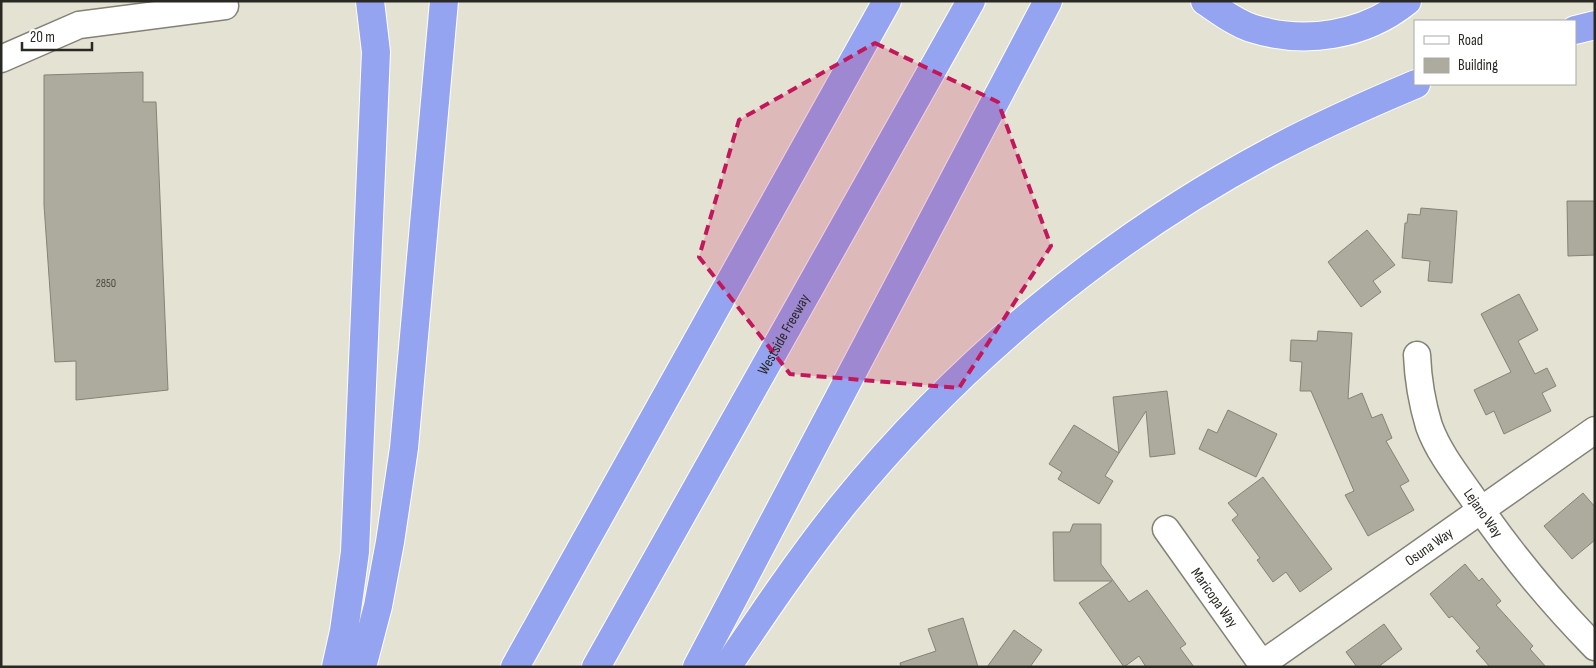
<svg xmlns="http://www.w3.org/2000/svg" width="1596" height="668" viewBox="0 0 1596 668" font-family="'Sofia Sans Condensed',sans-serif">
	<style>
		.building { fill: #adab9d; stroke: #848375 }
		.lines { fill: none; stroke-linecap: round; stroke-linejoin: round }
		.minor-casing { stroke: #848275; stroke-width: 29 }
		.highway-casing { stroke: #fff; stroke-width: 30 }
		.minor { stroke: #fff; stroke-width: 26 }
		.highway { stroke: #95a4f0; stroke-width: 28 }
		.marked { fill: #c2185b; fill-opacity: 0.2; stroke: #c2185b; stroke-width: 4; stroke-dasharray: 10 6; stroke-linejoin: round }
		.labels { text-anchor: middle; stroke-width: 4; stroke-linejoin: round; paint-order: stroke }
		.number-label { font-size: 12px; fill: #4a4941 }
		.street-label { font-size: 15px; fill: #292822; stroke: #fff }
	</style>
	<rect width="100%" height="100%" fill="#e4e2d3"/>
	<g class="building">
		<path d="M 143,72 L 143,102 L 156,102 L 168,390 L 76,400 L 76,361 L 55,362 L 44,205 L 44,75 Z"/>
		<path d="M 1567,201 L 1595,201 L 1595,255 L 1568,256 Z"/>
		<path d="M 1421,208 L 1457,211 L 1452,283 L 1428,281 L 1430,261 L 1402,258 L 1405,223 L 1407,223 L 1408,214 L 1420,215 Z"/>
		<path d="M 1367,230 L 1395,265 L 1373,281 L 1381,292 L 1361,307 L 1328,262 Z"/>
		<path d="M 1519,294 L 1538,330 L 1518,341 L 1535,374 L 1547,368 L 1556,386 L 1542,393 L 1551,411 L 1504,434 L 1494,411 L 1486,415 L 1474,390 L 1511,372 L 1481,314 Z"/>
		<path d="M 1318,331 L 1352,333 L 1348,399 L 1362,393 L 1372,418 L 1382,414 L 1392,438 L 1386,441 L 1409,481 L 1400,486 L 1414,510 L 1368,536 L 1345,495 L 1354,491 L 1311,391 L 1300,391 L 1302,362 L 1290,361 L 1291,340 L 1317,341 Z"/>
		<path d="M 1167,391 L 1175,454 L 1150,457 L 1146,411 L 1119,453 L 1113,397 Z"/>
		<path d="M 1228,410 L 1277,434 L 1256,477 L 1199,449 L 1208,429 L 1217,433 Z"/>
		<path d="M 1074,425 L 1119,453 L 1105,476 L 1113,481 L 1099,504 L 1058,479 L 1062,472 L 1049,464 Z"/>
		<path d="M 1263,477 L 1332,569 L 1300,592 L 1286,572 L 1273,582 L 1257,560 L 1260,558 L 1232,520 L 1238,515 L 1228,503 Z"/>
		<path d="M 1583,493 L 1595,507 L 1595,540 L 1572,559 L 1544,526 Z"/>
		<path d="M 1073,524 L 1101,524 L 1101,564 L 1129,602 L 1147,590 L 1186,644 L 1180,648 L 1194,667 L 1146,667 L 1139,656 L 1124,667 L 1079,603 L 1112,581 L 1054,581 L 1053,532 L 1070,532 Z"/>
		<path d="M 1465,564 L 1479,581 L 1482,578 L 1501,601 L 1496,605 L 1533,646 L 1530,649 L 1546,667 L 1490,667 L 1476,651 L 1480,648 L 1452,616 L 1449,618 L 1430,594 Z"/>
		<path d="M 963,618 L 978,667 L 901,667 L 900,663 L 936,651 L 928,629 Z"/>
		<path d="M 1384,624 L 1402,649 L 1378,667 L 1357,667 L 1346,652 Z"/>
		<path d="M 1014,630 L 1042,650 L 1030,667 L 987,667 Z"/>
	</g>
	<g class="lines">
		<g class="minor-casing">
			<g id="minor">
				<path d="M 1,59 L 79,25 L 225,6"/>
				<path id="s1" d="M 1417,355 C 1418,379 1422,403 1429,426 C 1438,451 1455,473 1470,494 C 1507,549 1549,600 1595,647"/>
				<path id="s2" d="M 1166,529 L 1264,667"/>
				<path id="s3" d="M 1262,664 L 1595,430"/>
			</g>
		</g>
		<g class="highway-casing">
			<g id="highway">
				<path d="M 1205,1 C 1220,11 1234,22 1251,28 C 1304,45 1364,36 1407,1"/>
				<path d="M 1575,30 L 1595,25"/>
				<path d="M 336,667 L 344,631 L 355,552 L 376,52 L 370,1"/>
				<path d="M 362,667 L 378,606 L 390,542 L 404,448 L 444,1"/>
				<path d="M 515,667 L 887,1"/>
				<path id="s4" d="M 596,667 L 971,1"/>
				<path d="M 697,667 L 1048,1"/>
				<path d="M 727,667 C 764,612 801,557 842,506 C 958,363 1107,239 1270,152 C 1317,127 1366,105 1416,84"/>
			</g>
		</g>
		<use href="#minor" class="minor"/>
		<use href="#highway" class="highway"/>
	</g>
	<path class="marked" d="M 875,43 L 998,102 L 1051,246 L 959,388 L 790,374 L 699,257 L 739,120 Z"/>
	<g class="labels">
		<g class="number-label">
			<text x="106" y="287">2850</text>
		</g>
		<g class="street-label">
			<text dy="5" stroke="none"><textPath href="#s4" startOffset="382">Westside Freeway</textPath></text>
			<text dy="5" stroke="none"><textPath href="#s1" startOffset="175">Lejano Way</textPath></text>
			<text dy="5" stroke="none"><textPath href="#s3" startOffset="204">Osuna Way</textPath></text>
			<text dy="5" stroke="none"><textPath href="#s2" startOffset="84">Maricopa Way</textPath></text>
		</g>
	</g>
	<rect width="1596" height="668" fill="none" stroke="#292822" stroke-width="5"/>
	<rect x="1414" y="20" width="162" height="65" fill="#ffffff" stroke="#a9a9a7"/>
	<rect x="1424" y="36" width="25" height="8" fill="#ffffff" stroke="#a9a9a7"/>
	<text x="1458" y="45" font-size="15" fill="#292822">Road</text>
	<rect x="1424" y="58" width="25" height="15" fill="#adab9d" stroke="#a9a9a7"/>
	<text x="1458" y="70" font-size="15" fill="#292822">Building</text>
	<path d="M22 42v8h70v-8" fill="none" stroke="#292822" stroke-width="2.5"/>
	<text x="30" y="42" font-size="15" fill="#292822" stroke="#ffffff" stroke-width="4" paint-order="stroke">20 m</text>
</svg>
